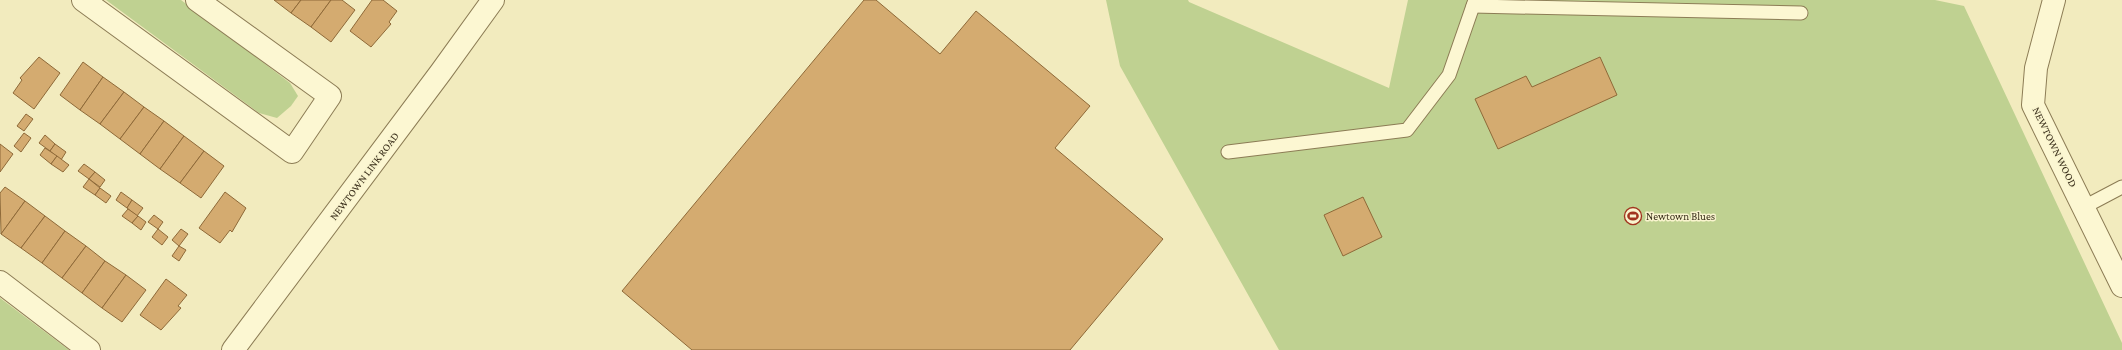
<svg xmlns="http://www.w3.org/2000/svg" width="2122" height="350" viewBox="0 0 2122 350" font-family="'Crimson Pro',serif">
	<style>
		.green { fill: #bfd191 }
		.building { fill: #d4ab70; stroke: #8e6938 }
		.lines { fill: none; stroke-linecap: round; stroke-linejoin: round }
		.service-casing { stroke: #8c7c55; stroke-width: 15 }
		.minor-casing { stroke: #8c7c55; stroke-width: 24 }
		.tertiary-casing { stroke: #8c7c55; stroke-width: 24 }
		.service { stroke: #fcf7d2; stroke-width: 13 }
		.minor { stroke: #fcf7d2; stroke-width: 22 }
		.tertiary { stroke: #fcf7d2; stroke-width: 22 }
		.labels { text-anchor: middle; stroke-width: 3; stroke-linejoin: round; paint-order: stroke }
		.street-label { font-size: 11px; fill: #3a2f1b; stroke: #f9f4ce }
		.poi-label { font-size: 11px; fill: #3a2f1b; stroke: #f9f4ce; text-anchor: start }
	</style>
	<rect width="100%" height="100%" fill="#f2ebbe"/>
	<g class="green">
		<path d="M 106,0 L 181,0 L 290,83 L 298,96 L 291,106 L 277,118 L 259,113 Z"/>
		<path d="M 1106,0 L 1188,0 L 1189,2 L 1389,88 L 1408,0 L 1935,0 L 1964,6 L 2122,343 L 2122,350 L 1279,350 L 1120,66 Z"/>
		<path d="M 0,298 L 69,350 L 0,350 Z"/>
	</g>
	<g class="building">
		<path d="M 274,0 L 301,0 L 291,13 Z"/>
		<path d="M 301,0 L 331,0 L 311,27 L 291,13 Z"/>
		<path d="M 331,0 L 342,0 L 355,10 L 331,42 L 311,27 Z"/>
		<path d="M 372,0 L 383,0 L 397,11 L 389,22 L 391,24 L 371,47 L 350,31 Z"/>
		<path d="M 864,0 L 876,0 L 940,54 L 976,11 L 1090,106 L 1055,148 L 1163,239 L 1070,350 L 692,350 L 622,291 Z"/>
		<path d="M 39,57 L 60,73 L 34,109 L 13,93 L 22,80 L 20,78 Z"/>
		<path d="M 1600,57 L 1617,95 L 1498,149 L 1475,99 L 1526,76 L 1532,87 Z"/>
		<path d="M 83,62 L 103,77 L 80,110 L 60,95 Z"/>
		<path d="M 103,77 L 124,92 L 100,124 L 80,110 Z"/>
		<path d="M 124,92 L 144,107 L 120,139 L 100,124 Z"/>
		<path d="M 144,107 L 164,121 L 140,154 L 120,139 Z"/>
		<path d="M 26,114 L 33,119 L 24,131 L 17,126 Z"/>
		<path d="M 164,121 L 184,136 L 160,169 L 140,154 Z"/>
		<path d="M 24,133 L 31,138 L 21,152 L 14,146 Z"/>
		<path d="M 45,135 L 55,144 L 50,151 L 39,143 Z"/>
		<path d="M 184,136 L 204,151 L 180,183 L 160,169 Z"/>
		<path d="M 0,144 L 13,154 L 0,172 Z"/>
		<path d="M 55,144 L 66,152 L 61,160 L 50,151 Z"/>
		<path d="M 45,148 L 57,156 L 51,164 L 40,155 Z"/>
		<path d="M 204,151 L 224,166 L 201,198 L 180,183 Z"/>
		<path d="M 57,156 L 69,165 L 63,172 L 51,164 Z"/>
		<path d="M 84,164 L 95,172 L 89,179 L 78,171 Z"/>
		<path d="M 95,172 L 105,180 L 100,187 L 89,179 Z"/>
		<path d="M 89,179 L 100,188 L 95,195 L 83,187 Z"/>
		<path d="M 5,187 L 25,201 L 1,234 L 0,193 Z"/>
		<path d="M 100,188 L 111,196 L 106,203 L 95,195 Z"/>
		<path d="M 121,192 L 132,200 L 127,208 L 116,200 Z"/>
		<path d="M 225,192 L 246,208 L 232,232 L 230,230 L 220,243 L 199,228 Z"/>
		<path d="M 1363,197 L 1382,237 L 1343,256 L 1324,215 Z"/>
		<path d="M 132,200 L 143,208 L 137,216 L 127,208 Z"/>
		<path d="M 25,201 L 45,216 L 21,248 L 1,234 Z"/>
		<path d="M 128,209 L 138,216 L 132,223 L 122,216 Z"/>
		<path d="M 154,215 L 163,222 L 158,229 L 148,222 Z"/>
		<path d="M 45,216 L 65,231 L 42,263 L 21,248 Z"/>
		<path d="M 138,216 L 146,222 L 141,230 L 132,223 Z"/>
		<path d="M 158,229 L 168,237 L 162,245 L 152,237 Z"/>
		<path d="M 181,229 L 188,234 L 179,246 L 172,240 Z"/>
		<path d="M 65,231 L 86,246 L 62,278 L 42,263 Z"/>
		<path d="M 86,246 L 105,261 L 82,293 L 62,278 Z"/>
		<path d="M 179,246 L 186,250 L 179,261 L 172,256 Z"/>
		<path d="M 105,261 L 126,275 L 102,308 L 82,293 Z"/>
		<path d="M 126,275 L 146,290 L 122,322 L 102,308 Z"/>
		<path d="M 166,279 L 187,295 L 178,306 L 181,308 L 161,330 L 140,315 Z"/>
	</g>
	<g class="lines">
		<g class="service-casing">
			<g id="service">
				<path d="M 1473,6 L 1801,13"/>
				<path d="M 1228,152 L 1407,130 L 1449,75 L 1475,0"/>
				<path d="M 2084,207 L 2122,187"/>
			</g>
		</g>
		<g class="minor-casing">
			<g id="minor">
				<path d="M 83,0 L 292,152 L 330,96 L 197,0"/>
				<path d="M 2054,0 L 2036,68 L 2033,105 L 2122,286"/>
				<path d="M 0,282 L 89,350"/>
			</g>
		</g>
		<g class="tertiary-casing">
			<path id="tertiary" d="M 233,350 L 441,72 L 493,0"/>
		</g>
		<use href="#service" class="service"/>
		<use href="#minor" class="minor"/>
		<use href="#tertiary" class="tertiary"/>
	</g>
	<defs>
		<g id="stadium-ring" transform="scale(0.9)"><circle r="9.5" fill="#f9f4ce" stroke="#a1341f" stroke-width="1.5"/><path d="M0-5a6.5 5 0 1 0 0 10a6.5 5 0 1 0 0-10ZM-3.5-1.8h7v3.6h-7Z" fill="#a1341f"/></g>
	</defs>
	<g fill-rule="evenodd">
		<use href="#stadium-ring" x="1633" y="216"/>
	</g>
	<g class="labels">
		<g class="street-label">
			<text transform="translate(2055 147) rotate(64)" y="4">NEWTOWN WOOD</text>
			<text transform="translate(364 176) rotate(-53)" y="4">NEWTOWN LINK ROAD</text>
		</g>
		<g class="poi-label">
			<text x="1646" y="220">Newtown Blues</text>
		</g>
	</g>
</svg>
